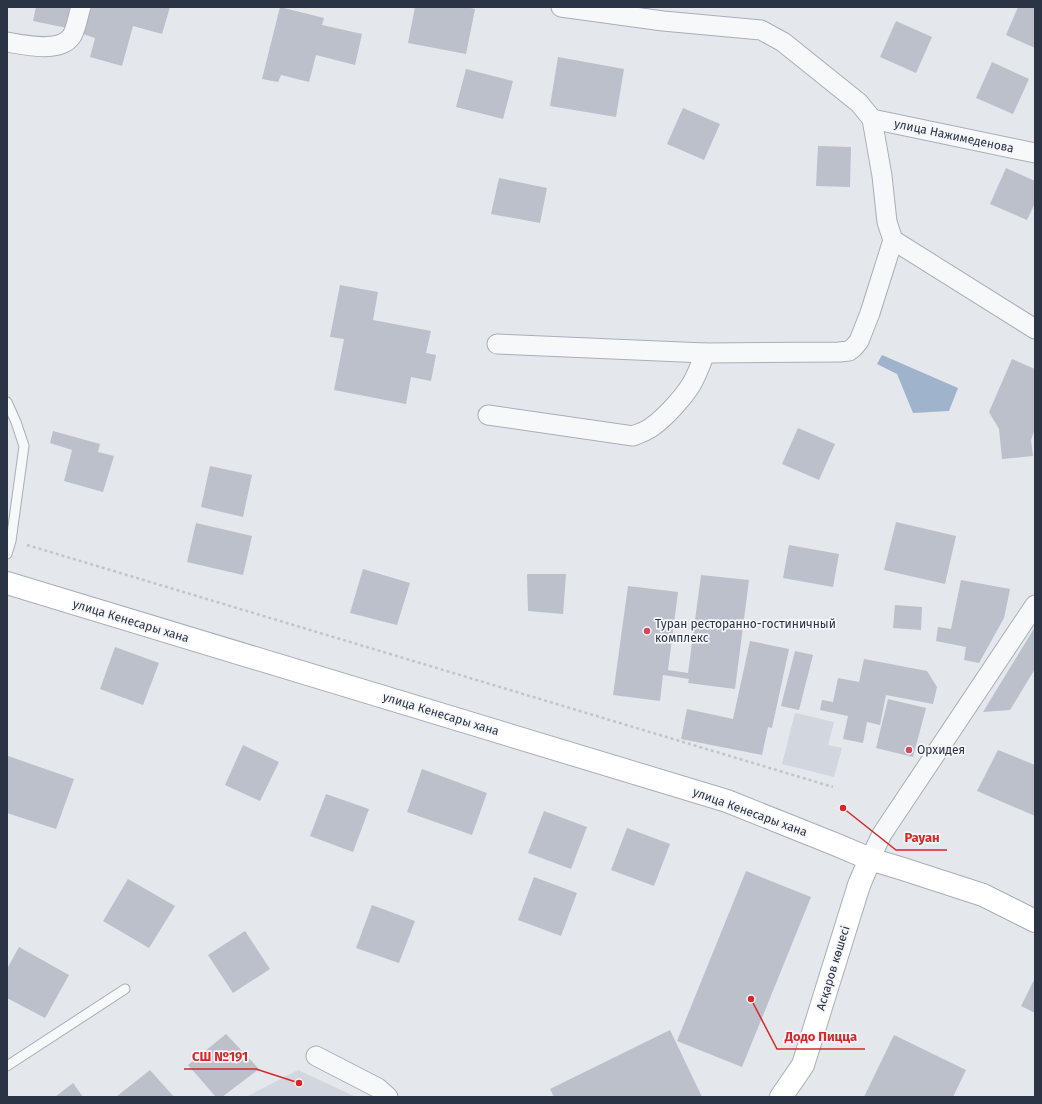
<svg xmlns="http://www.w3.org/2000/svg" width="1042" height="1104" viewBox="0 0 1042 1104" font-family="'Fira Sans',sans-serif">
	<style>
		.built { fill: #d2d6de }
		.water { fill: #9fb4cc }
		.building { fill: #bbc0ca }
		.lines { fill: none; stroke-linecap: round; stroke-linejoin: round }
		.lane-casing { stroke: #a9aeb7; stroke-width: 11 }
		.street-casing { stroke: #a9aeb7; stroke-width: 21 }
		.secondary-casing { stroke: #a9aeb7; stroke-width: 24 }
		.path { stroke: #c2c5cb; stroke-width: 2.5; stroke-dasharray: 3 3; stroke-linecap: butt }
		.lane { stroke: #f7f8fa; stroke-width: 9 }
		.street { stroke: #f7f8fa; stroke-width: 19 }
		.secondary { stroke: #fff; stroke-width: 22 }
		.poi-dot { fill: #d1495b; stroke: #f4f6f9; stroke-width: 1.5 }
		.labels { text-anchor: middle; stroke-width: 3.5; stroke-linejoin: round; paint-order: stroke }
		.street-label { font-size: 12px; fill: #2b3445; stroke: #f4f6f9 }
		.poi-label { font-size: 12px; fill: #2b3445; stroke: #f4f6f9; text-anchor: start }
		.leader { fill: none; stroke: #d62828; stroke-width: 1.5 }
		.callout-dot { fill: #d62828; stroke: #f4f6f9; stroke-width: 1.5 }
		.callout-label { font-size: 13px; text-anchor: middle; font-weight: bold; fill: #d62828; stroke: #f4f6f9; stroke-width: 3.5; stroke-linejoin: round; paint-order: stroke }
	</style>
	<rect width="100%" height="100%" fill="#e4e7ec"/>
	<g class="built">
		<path d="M 795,713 L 834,722 L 828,745 L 842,748 L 834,777 L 782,764 Z"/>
		<path d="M 298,1070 L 356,1097 L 246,1097 Z"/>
	</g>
	<path class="water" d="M 882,355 L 958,388 L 949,411 L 913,413 L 897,374 L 877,364 Z"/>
	<g class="building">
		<path d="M 36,7 L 72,7 L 67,28 L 33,21 Z"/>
		<path d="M 87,7 L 170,7 L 162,34 L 133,26 L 122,66 L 90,57 L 95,38 L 80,33 Z"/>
		<path d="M 280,7 L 324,18 L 322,25 L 362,34 L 355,65 L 316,55 L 309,82 L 281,75 L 278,82 L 262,79 Z"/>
		<path d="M 415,7 L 466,7 L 475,9 L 466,54 L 408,43 Z"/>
		<path d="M 1018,7 L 1035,7 L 1035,48 L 1006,35 Z"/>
		<path d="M 896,21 L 932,37 L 916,73 L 880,57 Z"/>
		<path d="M 558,57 L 624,69 L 616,117 L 550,106 Z"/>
		<path d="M 992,62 L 1029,79 L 1013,114 L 976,98 Z"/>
		<path d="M 466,69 L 513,81 L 503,119 L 456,107 Z"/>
		<path d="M 683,108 L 720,124 L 704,160 L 667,144 Z"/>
		<path d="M 818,146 L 851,147 L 850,187 L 816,186 Z"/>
		<path d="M 1006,168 L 1035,181 L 1035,203 L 1027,220 L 990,204 Z"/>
		<path d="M 499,178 L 547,188 L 540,223 L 491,214 Z"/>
		<path d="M 340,285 L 378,292 L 373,320 L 431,331 L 426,353 L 436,355 L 431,381 L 411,377 L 406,404 L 334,390 L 344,339 L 330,337 Z"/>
		<path d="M 1012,359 L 1035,369 L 1035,433 L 1034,432 L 1031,440 L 1033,456 L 1002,459 L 999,429 L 989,412 Z"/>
		<path d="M 798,428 L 835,444 L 819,480 L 782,464 Z"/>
		<path d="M 53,431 L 100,444 L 98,452 L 114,456 L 103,492 L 64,481 L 72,450 L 50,443 Z"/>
		<path d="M 210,466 L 252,475 L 243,517 L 201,507 Z"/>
		<path d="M 896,522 L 956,536 L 945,584 L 884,570 Z"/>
		<path d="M 196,523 L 252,536 L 243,575 L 187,562 Z"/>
		<path d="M 789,545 L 839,554 L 833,587 L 783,578 Z"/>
		<path d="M 363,569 L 410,583 L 397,625 L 350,613 Z"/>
		<path d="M 527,574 L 566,574 L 563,614 L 528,611 Z"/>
		<path d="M 701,575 L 749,580 L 735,689 L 688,683 L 689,679 L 663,675 L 660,701 L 613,695 L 628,586 L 678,592 L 668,670 L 688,673 Z"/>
		<path d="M 961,580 L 1010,589 L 1004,618 L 979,663 L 964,660 L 966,647 L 936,641 L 938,627 L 951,629 Z"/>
		<path d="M 895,605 L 922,607 L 921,630 L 893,628 Z"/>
		<path d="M 1035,627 L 1035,669 L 1010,710 L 983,712 Z"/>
		<path d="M 750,641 L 789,649 L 772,728 L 768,727 L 762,755 L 681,739 L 687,709 L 733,719 Z"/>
		<path d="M 115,647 L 159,663 L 143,705 L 100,689 Z"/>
		<path d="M 795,651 L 813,655 L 799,710 L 781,706 Z"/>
		<path d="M 864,659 L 927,671 L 937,687 L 933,704 L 886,695 L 880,725 L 867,722 L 863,743 L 843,739 L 848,716 L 820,710 L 822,700 L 833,702 L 838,678 L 859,682 Z"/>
		<path d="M 888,699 L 926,708 L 913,757 L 876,748 Z"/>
		<path d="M 243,745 L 279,762 L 260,801 L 225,785 Z"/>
		<path d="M 998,750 L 1035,765 L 1035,816 L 977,791 Z"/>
		<path d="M 8,756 L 74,779 L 56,829 L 7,813 L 7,760 Z"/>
		<path d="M 422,769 L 487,793 L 472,835 L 407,812 Z"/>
		<path d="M 326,794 L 369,809 L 353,852 L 310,836 Z"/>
		<path d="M 544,811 L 587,827 L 571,869 L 528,853 Z"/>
		<path d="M 627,828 L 670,844 L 654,886 L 611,870 Z"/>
		<path d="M 746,871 L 811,897 L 742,1067 L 677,1041 Z"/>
		<path d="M 534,877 L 577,893 L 561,936 L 518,920 Z"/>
		<path d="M 128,879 L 175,906 L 149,948 L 103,921 Z"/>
		<path d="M 372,905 L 415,921 L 399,963 L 356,948 Z"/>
		<path d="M 245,931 L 270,969 L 233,993 L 208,955 Z"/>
		<path d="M 19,947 L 69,975 L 45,1018 L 7,998 L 7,969 Z"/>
		<path d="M 1035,978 L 1035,1013 L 1021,1006 Z"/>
		<path d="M 670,1030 L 702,1097 L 554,1097 L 550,1089 Z"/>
		<path d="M 226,1034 L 259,1069 L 222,1097 L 216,1097 L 188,1065 Z"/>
		<path d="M 894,1035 L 966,1070 L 953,1097 L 864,1097 Z"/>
		<path d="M 150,1070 L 174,1097 L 116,1097 Z"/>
		<path d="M 73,1083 L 83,1097 L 55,1097 Z"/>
	</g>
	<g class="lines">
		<g class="lane-casing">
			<g id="lane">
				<path d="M 7,402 L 16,422 L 24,446 L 11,541 L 7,554"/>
				<path d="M 7,1066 L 125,989"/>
			</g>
		</g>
		<g class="street-casing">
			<g id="street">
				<path d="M 561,7 L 663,21 L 761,30 L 783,42 L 859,103 L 872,119 L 882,176 L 887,222 L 893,240 L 1035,329"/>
				<path d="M 7,42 C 24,45 59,53 71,37 C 76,31 78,15 81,7"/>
				<path d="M 872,119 L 1035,153"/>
				<path d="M 497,344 L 705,353 L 839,352 L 849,351 L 854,347 L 859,341 L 870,313 L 893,240"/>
				<path d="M 488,415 L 633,436 C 637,434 641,433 645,431 C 660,424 682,399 691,385 C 697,375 701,364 705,353"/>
				<path d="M 870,859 L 882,834 L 1035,605"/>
				<path d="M 316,1056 L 378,1088 L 388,1097"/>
			</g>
		</g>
		<g class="secondary-casing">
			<g id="secondary">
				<path d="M 7,583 L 727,801 L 837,845 L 870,859 L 903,869 L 983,895 L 1035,921"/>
				<path d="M 781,1097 L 803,1065 L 859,885 L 870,859"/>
			</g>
		</g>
		<path class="path" d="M 27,545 L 833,787"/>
		<use href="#lane" class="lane"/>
		<use href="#street" class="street"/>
		<use href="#secondary" class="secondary"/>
	</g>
	<g class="poi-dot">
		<circle cx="647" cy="631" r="4"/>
		<circle cx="909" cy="750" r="4"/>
	</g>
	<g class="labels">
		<g class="street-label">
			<text transform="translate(954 136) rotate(12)" y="4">улица Нажимеденова</text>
			<text transform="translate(131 621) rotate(17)" y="4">улица Кенесары хана</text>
			<text transform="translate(441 714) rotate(17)" y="4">улица Кенесары хана</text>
			<text transform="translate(750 812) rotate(20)" y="4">улица Кенесары хана</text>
			<text transform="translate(833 968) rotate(-73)" y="4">Асқаров көшесі</text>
		</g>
		<g class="poi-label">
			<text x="655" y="628">Туран ресторанно-гостиничный<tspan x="655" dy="14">комплекс</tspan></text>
			<text x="917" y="754">Орхидея</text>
		</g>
	</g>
	<path class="leader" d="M843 808L896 850H947M751 999L777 1049H865M299 1083L256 1069H184"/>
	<g class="callout-dot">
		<circle cx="843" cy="808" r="4"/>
		<circle cx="751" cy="999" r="4"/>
		<circle cx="299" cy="1083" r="4"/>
	</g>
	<g class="callout-label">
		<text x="922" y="842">Рауан</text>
		<text x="821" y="1041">Додо Пицца</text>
		<text x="220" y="1061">СШ №191</text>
	</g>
	<rect width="1042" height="1104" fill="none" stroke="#2b3445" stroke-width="16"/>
</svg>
